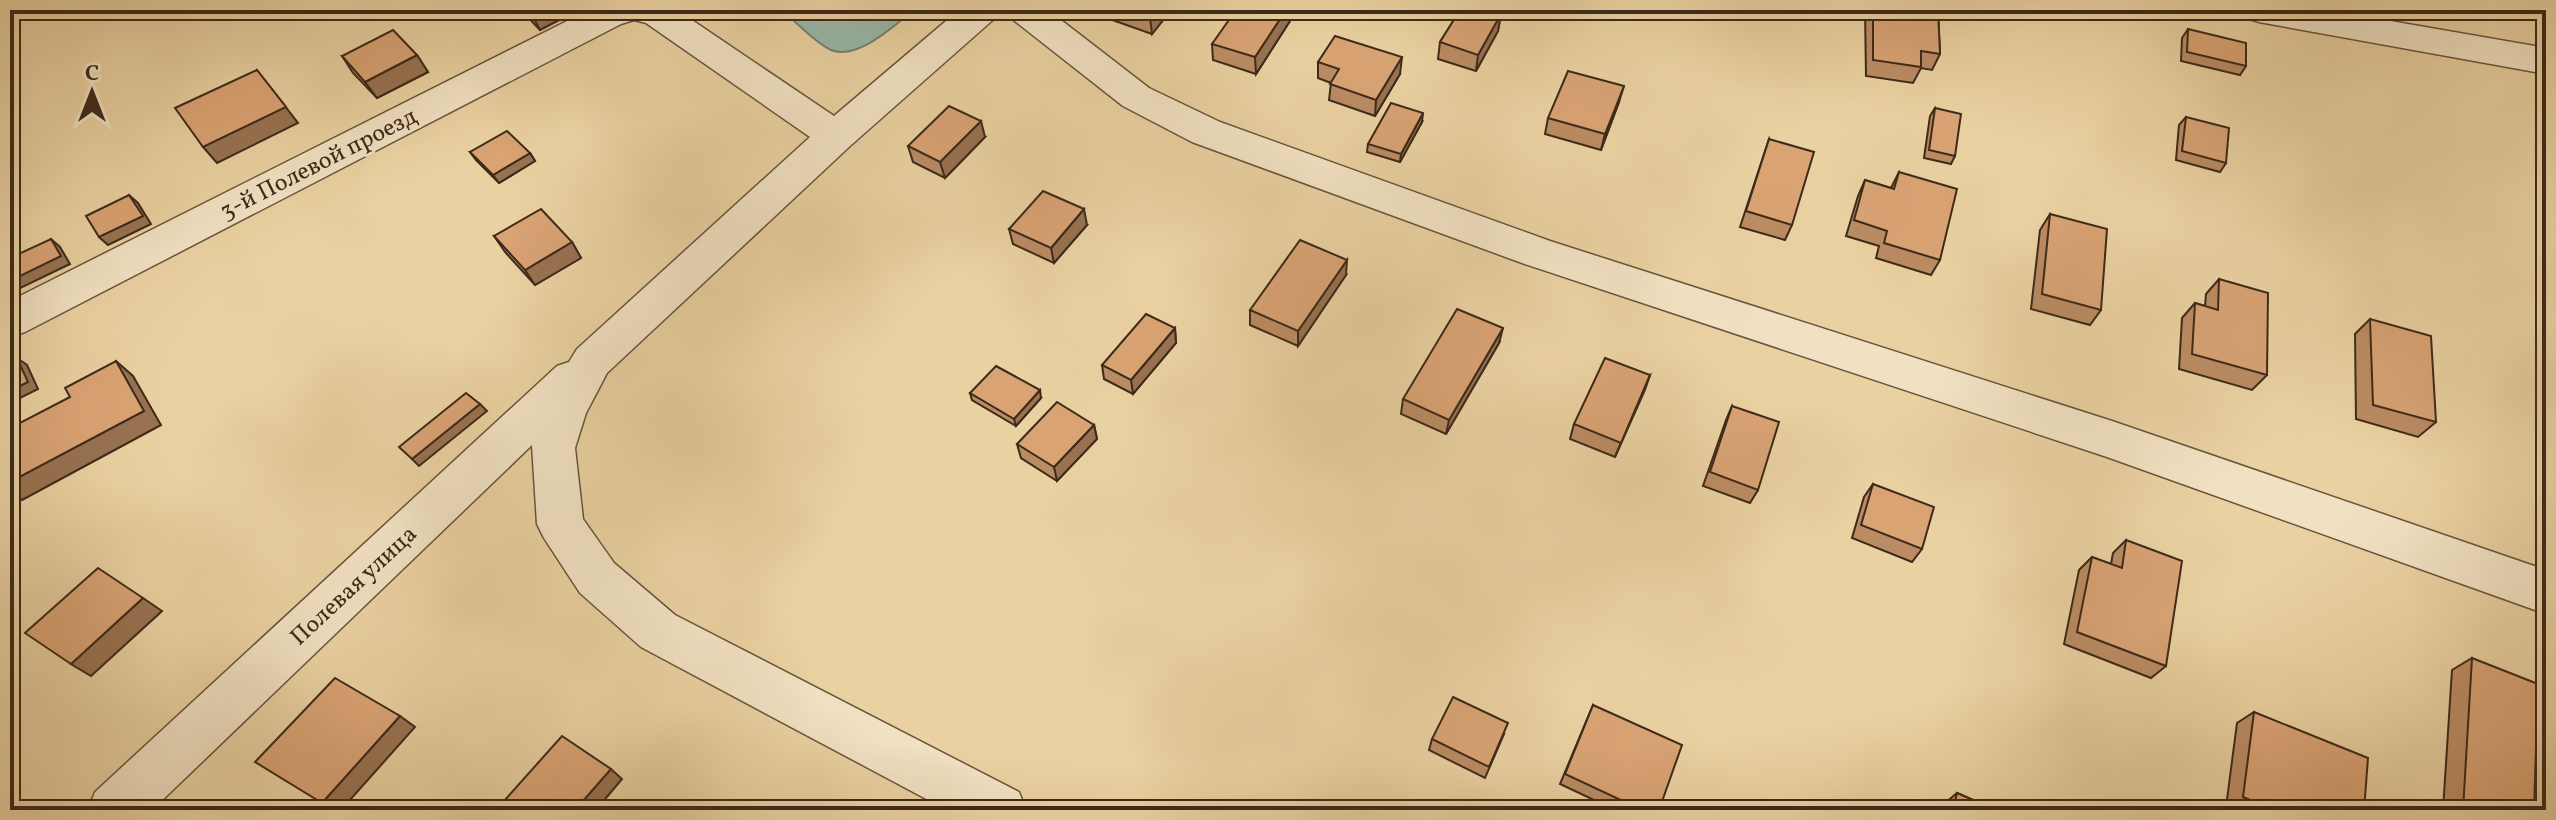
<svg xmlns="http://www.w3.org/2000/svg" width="2556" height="820" viewBox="0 0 2556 820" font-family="Vollkorn,serif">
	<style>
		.water { fill: #98b7a7; stroke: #747f6f; stroke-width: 2 }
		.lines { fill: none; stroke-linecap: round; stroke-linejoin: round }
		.minor-casing { stroke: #68543c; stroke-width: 3 }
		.minor { fill: #f1e1c2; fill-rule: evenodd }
		.wall { fill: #bb8c64; stroke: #3d2a1a; stroke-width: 2 }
		.shaded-wall { fill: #987251; stroke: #3d2a1a; stroke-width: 2 }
		.building { fill: #d9a374; stroke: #3d2a1a; stroke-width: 2 }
		.labels { text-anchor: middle; stroke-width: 6; stroke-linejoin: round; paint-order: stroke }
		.street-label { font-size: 24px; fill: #3d2a1a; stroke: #f1e1c2 }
	</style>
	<rect width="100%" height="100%" fill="#ead1a1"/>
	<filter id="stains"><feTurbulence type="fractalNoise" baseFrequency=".0025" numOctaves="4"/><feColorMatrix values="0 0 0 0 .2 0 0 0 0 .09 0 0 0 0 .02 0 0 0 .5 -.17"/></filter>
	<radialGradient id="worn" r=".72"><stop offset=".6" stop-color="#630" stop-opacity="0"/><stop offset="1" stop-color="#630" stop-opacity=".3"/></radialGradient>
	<path class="water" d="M 782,10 L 914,10 C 894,25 858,61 831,50 C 814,42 796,22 782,10 Z"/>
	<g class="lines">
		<g class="minor-casing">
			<g id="minor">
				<path d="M 589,10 L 677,10 L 834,116 L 959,10 L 1000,10 L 995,18 L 850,146 L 607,373 L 586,413 L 575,448 L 583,519 L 614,563 L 675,615 L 1019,792 L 1026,810 L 947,810 L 641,647 L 580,593 L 544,538 L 537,524 L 532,445 L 152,810 L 88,810 L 95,792 L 557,366 L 569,362 L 577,349 L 810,137 L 646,23 L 634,20 L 621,24 L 25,332 L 10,337 L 10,301 Z"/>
				<path d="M 1006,10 L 1048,10 L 1149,88 L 1220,122 L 1550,241 L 2112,421 L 2546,570 L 2546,614 L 2107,457 L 1522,263 L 1192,142 L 1123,106 L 1011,18 Z"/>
				<path d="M 2241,10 L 2327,10 L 2546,48 L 2546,74 L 2259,22 L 2246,18 Z"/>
			</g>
		</g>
		<use href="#minor" class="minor"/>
	</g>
	<g class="wall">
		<path d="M 521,10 L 578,10 L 540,30 Z"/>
		<path d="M 1084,10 L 1171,10 L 1152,34 Z"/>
		<path d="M 1297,10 L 1256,74 L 1213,60 L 1212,44 Z"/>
		<path d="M 1460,10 L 1490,10 L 1501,14 L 1498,31 L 1476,71 L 1438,59 L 1440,42 Z"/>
		<path d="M 1574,10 L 1611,10 L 1609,18 Z"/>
		<path d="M 1865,10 L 1938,10 L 1940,54 L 1932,70 L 1921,68 L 1913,83 L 1866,76 Z"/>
		<path d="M 2188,29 L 2246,66 L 2240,75 L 2181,61 L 2182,38 Z"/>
		<path d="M 417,55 L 428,72 L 377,98 L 353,73 L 342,56 Z"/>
		<path d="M 1318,62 L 1400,74 L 1375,116 L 1329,100 L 1331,83 L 1318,78 Z"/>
		<path d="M 1619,102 L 1601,150 L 1545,134 L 1548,118 Z"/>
		<path d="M 1935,108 L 1955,156 L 1951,164 L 1924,158 L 1930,116 Z"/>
		<path d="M 2186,117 L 2226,163 L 2220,172 L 2176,160 L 2179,125 Z"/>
		<path d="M 1422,122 L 1400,162 L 1367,152 L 1368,144 Z"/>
		<path d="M 985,137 L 945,178 L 913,162 L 908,146 Z"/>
		<path d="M 1769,139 L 1792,225 L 1785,240 L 1740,227 Z"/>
		<path d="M 470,152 L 530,153 L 535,161 L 499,183 L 476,160 Z"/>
		<path d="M 1899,172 L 1940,260 L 1931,275 L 1876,258 L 1879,246 L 1846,236 L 1858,196 L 1865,180 L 1891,188 Z"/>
		<path d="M 2050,214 L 2101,310 L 2090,325 L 2031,309 L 2040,230 Z"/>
		<path d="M 1087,225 L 1054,263 L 1013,244 L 1009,229 Z"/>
		<path d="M 494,236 L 572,242 L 581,258 L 535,285 L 505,252 Z"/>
		<path d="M 1346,275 L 1298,346 L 1250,325 L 1250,310 Z"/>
		<path d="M 2219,279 L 2267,375 L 2252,390 L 2179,369 L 2182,318 L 2195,303 L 2205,306 L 2206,294 Z"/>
		<path d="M 2370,319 L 2436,422 L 2418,437 L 2356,419 L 2355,334 Z"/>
		<path d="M 1175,328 L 1176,343 L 1133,394 L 1104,379 L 1102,365 Z"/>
		<path d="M 1499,343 L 1446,434 L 1401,414 L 1403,399 Z"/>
		<path d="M 1650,375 L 1615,457 L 1570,439 L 1574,424 Z"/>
		<path d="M 970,393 L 1041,398 L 1016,426 L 972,400 Z"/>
		<path d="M 1732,406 L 1758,490 L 1750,503 L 1703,486 L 1726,420 Z"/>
		<path d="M 1094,425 L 1097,439 L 1057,481 L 1021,458 L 1017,444 Z"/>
		<path d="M 1873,484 L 1922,549 L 1912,562 L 1852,538 L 1864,497 Z"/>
		<path d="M 2126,540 L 2166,666 L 2151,678 L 2064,644 L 2079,570 L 2092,557 L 2111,564 L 2113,553 Z"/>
		<path d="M 2472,658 L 2534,810 L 2443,810 L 2452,670 Z"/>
		<path d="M 1593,705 L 1659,810 L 1615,810 L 1560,784 Z"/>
		<path d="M 2254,712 L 2364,810 L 2234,810 L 2226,807 L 2237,723 Z"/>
		<path d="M 1504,734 L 1485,778 L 1429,750 L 1432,739 Z"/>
		<path d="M 1957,793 L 1996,810 L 1944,810 L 1945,803 Z"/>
	</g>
	<g class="shaded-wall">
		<path d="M 537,10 L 578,10 L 540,30 L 531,13 Z"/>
		<path d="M 1156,10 L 1171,10 L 1152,34 L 1150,17 Z"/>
		<path d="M 1286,10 L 1297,10 L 1256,74 L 1255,57 Z"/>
		<path d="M 1501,14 L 1498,31 L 1476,71 L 1478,55 Z"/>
		<path d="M 417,55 L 428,72 L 377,98 L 365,82 Z"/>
		<path d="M 1402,57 L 1400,74 L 1375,116 L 1376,100 Z"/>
		<path d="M 257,70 L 298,123 L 217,163 L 203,147 Z"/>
		<path d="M 1624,86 L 1619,102 L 1601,150 L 1605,134 Z"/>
		<path d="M 1423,113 L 1422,122 L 1400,162 L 1401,154 Z"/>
		<path d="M 981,121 L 985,137 L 945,178 L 940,162 Z"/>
		<path d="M 530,153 L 535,161 L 499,183 L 493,175 Z"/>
		<path d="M 129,195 L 138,203 L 151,224 L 108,245 L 99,237 Z"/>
		<path d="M 1084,209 L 1087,225 L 1054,263 L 1051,248 Z"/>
		<path d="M 51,239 L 60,247 L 70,264 L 10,293 L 10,281 Z"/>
		<path d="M 572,242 L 581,258 L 535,285 L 525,270 Z"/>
		<path d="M 1347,260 L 1346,275 L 1298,346 L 1298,331 Z"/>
		<path d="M 1175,328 L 1176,343 L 1133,394 L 1131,380 Z"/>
		<path d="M 1503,328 L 1499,343 L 1446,434 L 1449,420 Z"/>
		<path d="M 17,358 L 27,365 L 38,389 L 10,403 L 10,391 Z"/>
		<path d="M 116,361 L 133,376 L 161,425 L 22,500 L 10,492 L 10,482 Z"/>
		<path d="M 1650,375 L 1645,390 L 1615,457 L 1621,443 Z"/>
		<path d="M 1040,390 L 1041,398 L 1016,426 L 1014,419 Z"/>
		<path d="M 480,404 L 487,411 L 419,466 L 412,459 Z"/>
		<path d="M 1094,425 L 1097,439 L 1057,481 L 1054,467 Z"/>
		<path d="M 143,598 L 162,611 L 91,676 L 71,664 Z"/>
		<path d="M 400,716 L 415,727 L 341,810 L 334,810 L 322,803 Z"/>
		<path d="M 611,769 L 622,779 L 596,810 L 575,810 Z"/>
		<path d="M 10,782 L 17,787 L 10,794 Z"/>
	</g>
	<g class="building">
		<path d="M 1130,10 L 1156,10 L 1150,17 Z"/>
		<path d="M 1236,10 L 1286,10 L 1255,57 L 1212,44 Z"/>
		<path d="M 1460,10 L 1487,10 L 1501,14 L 1478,55 L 1440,42 Z"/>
		<path d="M 1873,10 L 1938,10 L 1940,54 L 1921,51 L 1921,67 L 1873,60 Z"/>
		<path d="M 2188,29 L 2246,43 L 2246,66 L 2187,52 Z"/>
		<path d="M 393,30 L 417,55 L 365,82 L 342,56 Z"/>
		<path d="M 1335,36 L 1402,57 L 1376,100 L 1330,84 L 1339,69 L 1318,62 Z"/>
		<path d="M 257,70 L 286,107 L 203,147 L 175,108 Z"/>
		<path d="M 1568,71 L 1624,86 L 1605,134 L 1548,118 Z"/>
		<path d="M 1391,103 L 1423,113 L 1401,154 L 1368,144 Z"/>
		<path d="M 949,106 L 981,121 L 940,162 L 908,146 Z"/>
		<path d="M 1935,108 L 1961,114 L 1955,156 L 1929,150 Z"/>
		<path d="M 2186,117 L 2229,128 L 2226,163 L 2182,151 Z"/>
		<path d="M 507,131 L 530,153 L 493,175 L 470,152 Z"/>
		<path d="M 1769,139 L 1814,152 L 1792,225 L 1746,211 Z"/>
		<path d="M 1899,172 L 1957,189 L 1940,260 L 1884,243 L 1887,231 L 1854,220 L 1865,180 L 1894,189 Z"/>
		<path d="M 1043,191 L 1084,209 L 1051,248 L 1009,229 Z"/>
		<path d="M 129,195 L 143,216 L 99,237 L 86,216 Z"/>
		<path d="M 541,209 L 572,242 L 525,270 L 494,236 Z"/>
		<path d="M 2050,214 L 2107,229 L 2101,310 L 2042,294 Z"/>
		<path d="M 51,239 L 61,256 L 10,281 L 10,258 Z"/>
		<path d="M 1300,240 L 1347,260 L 1298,331 L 1250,310 Z"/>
		<path d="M 2219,279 L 2268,293 L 2267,375 L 2192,354 L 2195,303 L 2218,310 Z"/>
		<path d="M 1457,309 L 1503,328 L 1449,420 L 1403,399 Z"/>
		<path d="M 1146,314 L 1175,328 L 1131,380 L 1102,365 Z"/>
		<path d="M 2370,319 L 2431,336 L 2436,422 L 2373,405 Z"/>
		<path d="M 17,358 L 28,382 L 10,391 L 10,361 Z"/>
		<path d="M 1605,358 L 1650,375 L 1621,443 L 1574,424 Z"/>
		<path d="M 116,361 L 144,411 L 10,482 L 10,428 L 70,397 L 65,388 Z"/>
		<path d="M 996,366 L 1040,390 L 1014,419 L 970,393 Z"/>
		<path d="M 466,393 L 480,404 L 412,459 L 399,447 Z"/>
		<path d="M 1057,402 L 1094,425 L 1054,467 L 1017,444 Z"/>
		<path d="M 1732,406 L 1779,422 L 1758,490 L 1710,472 Z"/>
		<path d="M 1873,484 L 1934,507 L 1922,549 L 1861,525 Z"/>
		<path d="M 2126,540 L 2182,561 L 2166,666 L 2077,632 L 2092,557 L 2122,568 Z"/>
		<path d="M 98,568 L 143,598 L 71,664 L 25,633 Z"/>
		<path d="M 2472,658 L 2538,684 L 2534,810 L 2463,810 Z"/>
		<path d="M 335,678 L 400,716 L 322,803 L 255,762 Z"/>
		<path d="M 1453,697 L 1508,723 L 1489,767 L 1432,739 Z"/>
		<path d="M 1593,705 L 1682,745 L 1659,810 L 1642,810 L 1565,774 Z"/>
		<path d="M 2254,712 L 2368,758 L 2364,810 L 2275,810 L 2243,797 Z"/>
		<path d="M 562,736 L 611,769 L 575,810 L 496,810 Z"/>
		<path d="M 1957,793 L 1996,810 L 1953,810 Z"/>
	</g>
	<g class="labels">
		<g class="street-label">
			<text transform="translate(318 163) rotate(-27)" y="8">3-й Полевой проезд</text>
			<text transform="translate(353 585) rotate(-43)" y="8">Полевая улица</text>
		</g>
	</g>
	<rect width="2556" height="820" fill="none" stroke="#ead1a1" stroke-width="40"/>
	<rect x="12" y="12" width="2532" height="796" fill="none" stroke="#3d2a1a" stroke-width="4"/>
	<rect x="20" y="20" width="2516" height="780" fill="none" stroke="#3d2a1a" stroke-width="2"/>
	<g transform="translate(92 92)" stroke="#f1e1c2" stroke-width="6" paint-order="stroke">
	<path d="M0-6L14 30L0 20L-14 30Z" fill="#3d2a1a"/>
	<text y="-12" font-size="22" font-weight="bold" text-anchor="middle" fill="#3d2a1a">С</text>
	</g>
	<rect width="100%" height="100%" filter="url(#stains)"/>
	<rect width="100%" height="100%" fill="url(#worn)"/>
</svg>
